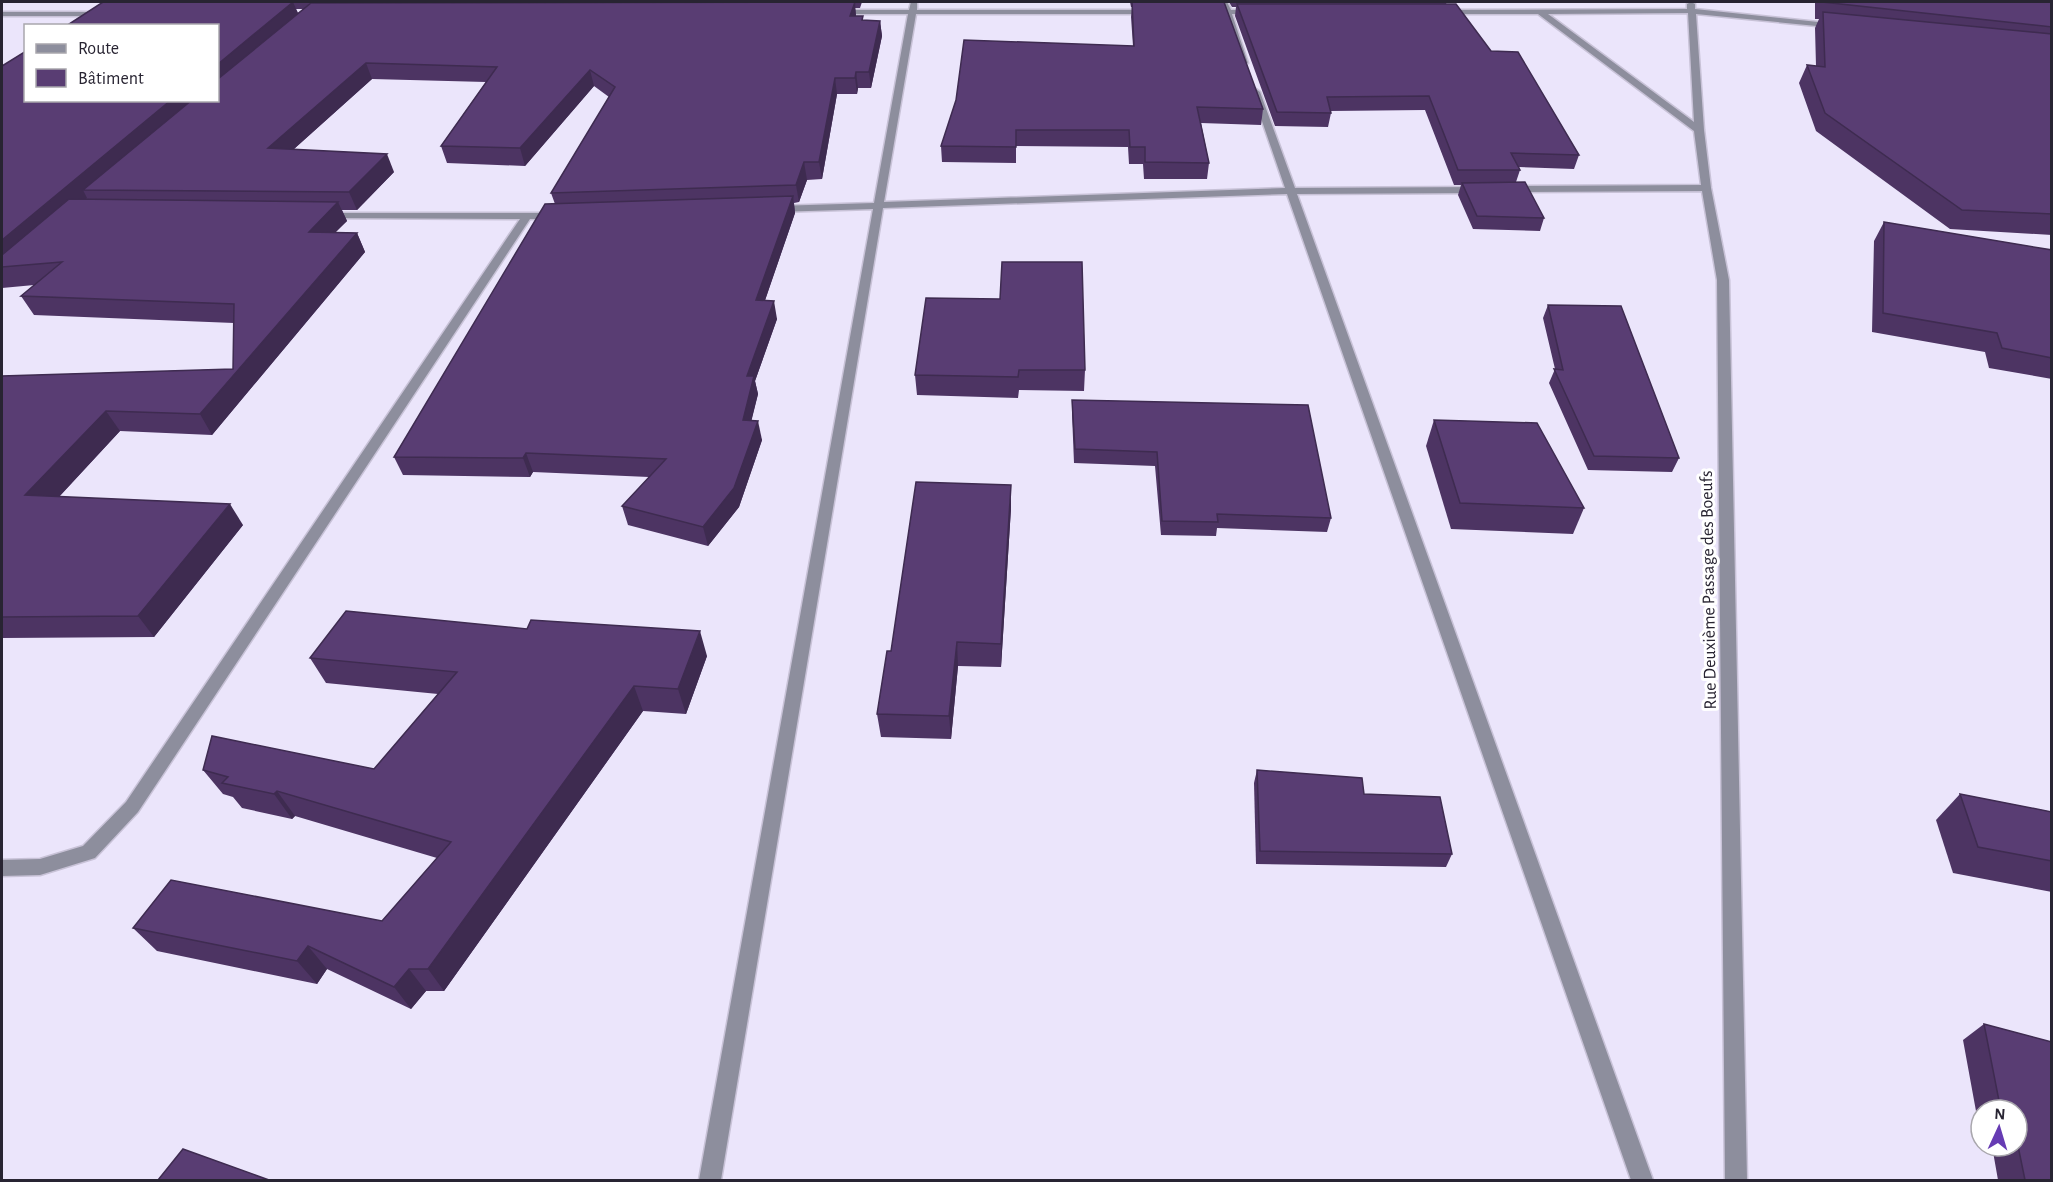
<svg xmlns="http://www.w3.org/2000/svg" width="2053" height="1182" viewBox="0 0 2053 1182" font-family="'Alegreya Sans',sans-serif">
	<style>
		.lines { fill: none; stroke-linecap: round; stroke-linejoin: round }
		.minor-casing { stroke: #c8c2d7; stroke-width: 3 }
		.minor { fill: #8d8e9d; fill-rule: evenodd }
		.wall { fill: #4d3463; fill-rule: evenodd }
		.shaded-wall { fill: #3e2b50 }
		.building { fill: #593d73; stroke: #3e2b50; stroke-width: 1.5 }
		.labels { text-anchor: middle; stroke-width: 6; stroke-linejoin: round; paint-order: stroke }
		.street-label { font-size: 18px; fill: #282432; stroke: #fff }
	</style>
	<rect width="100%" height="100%" fill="#ebe5fb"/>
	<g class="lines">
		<g class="minor-casing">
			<g id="minor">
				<path d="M 911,2 L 917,2 L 917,10 L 1150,10 L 1154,12 L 1150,14 L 916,14 L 884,202 L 1285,188 L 1252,92 L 1256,89 L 1260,92 L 1295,188 L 1478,187 L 1483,190 L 1478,193 L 1297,194 L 1653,1180 L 1631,1180 L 1287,194 L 883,208 L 721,1180 L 699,1180 L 873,209 L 776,212 L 771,209 L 776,206 L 874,203 L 908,14 L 835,14 L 831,12 L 835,10 L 909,10 Z"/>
				<path d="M 1220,2 L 1227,2 L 1231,10 L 1255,10 L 1259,12 L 1255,14 L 1232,14 L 1248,63 L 1241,61 L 1224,14 L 1207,14 L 1203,12 L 1223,10 Z"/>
				<path d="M 1691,2 L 1695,4 L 1695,9 L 1837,24 L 1841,26 L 1837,28 L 1696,14 L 1704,130 L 1711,188 L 1729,280 L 1747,1180 L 1725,1180 L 1717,280 L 1702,191 L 1508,192 L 1503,189 L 1508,186 L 1701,185 L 1694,131 L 1538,14 L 1441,14 L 1437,12 L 1441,10 L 1687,9 L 1687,4 ZM 1688,13 L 1694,122 L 1548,14 Z"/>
				<path d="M 2,12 L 103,12 L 107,14 L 103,16 L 2,16 Z"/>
				<path d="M 320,213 L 558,213 L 563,216 L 558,219 L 530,219 L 138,812 L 95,858 L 40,875 L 2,876 L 2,860 L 40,859 L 83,846 L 126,802 L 520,219 L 324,218 L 319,215 Z"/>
			</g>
		</g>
		<use href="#minor" class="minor"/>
	</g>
	<g class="wall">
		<path d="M 121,2 L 862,2 L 860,8 L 855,8 L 856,16 L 863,20 L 880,21 L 882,36 L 871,88 L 858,88 L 857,94 L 837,94 L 822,179 L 807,180 L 799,202 L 794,203 L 795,213 L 765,300 L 777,319 L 755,381 L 758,394 L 751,421 L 762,440 L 739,507 L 708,546 L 628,525 L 622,506 L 649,477 L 533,472 L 530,477 L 403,475 L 394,457 L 555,204 L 551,193 L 609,97 L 594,86 L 525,166 L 447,163 L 441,146 L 486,82 L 372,79 L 294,149 L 394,172 L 357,210 L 342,210 L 347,221 L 335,232 L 357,233 L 365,252 L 212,435 L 120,431 L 59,497 L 243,525 L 154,637 L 2,638 L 2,376 L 233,369 L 234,323 L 34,315 L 21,296 L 34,285 L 2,288 L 2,66 L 218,100 L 218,26 ZM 296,9 L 303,9 L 298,13 Z"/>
		<path d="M 1130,2 L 1224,2 L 1263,109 L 1261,125 L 1201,123 L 1209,163 L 1207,179 L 1144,179 L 1143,164 L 1129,164 L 1128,147 L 1016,146 L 1016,163 L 942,162 L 941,146 L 1133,46 L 1131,17 L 1132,7 L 1131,7 Z"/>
		<path d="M 1229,2 L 1447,2 L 1446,4 L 1491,51 L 1579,155 L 1574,169 L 1519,167 L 1520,170 L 1516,182 L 1544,218 L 1540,231 L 1473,229 L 1458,195 L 1461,185 L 1454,185 L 1425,110 L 1330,111 L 1331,113 L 1328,127 L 1275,126 L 1235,16 L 1236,7 L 1232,7 Z"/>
		<path d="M 1815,2 L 2052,2 L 2052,235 L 1950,229 L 1816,131 L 1799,83 L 1807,65 L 1816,66 L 1815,28 L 1819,19 L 1815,19 Z"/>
		<path d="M 1884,222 L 2052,250 L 2052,379 L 1989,368 L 1985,352 L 1872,332 L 1874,241 Z"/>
		<path d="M 1000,299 L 1085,370 L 1084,391 L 1019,390 L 1018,398 L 917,395 L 915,375 Z"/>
		<path d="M 1548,305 L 1679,458 L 1672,472 L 1588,470 L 1549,383 L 1555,369 L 1543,318 Z"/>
		<path d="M 1072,400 L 1331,518 L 1327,532 L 1217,528 L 1216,536 L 1161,535 L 1155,466 L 1074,463 L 1072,414 Z"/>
		<path d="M 1434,420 L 1584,508 L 1573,534 L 1451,529 L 1426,446 Z"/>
		<path d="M 1011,508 L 1001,667 L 958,666 L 951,739 L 881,737 L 877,714 L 891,651 Z"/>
		<path d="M 707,656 L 686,714 L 643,711 L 444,991 L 426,991 L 411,1009 L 327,969 L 317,984 L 157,951 L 133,928 L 382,921 L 437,858 L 295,816 L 292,819 L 242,808 L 233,797 L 223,794 L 203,770 L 374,769 L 438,694 L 326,683 L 310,658 Z"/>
		<path d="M 1257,770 L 1452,854 L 1446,867 L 1256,864 L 1254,783 Z"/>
		<path d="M 1960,794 L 2052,812 L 2052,892 L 1953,873 L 1936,820 Z"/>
		<path d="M 1984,1024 L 2052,1180 L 1998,1180 L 1992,1146 L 2017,1146 L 2017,1110 L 1981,1110 L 1981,1123 L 1978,1122 L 1963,1040 Z"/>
	</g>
	<g class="shaded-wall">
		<path d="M 293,2 L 300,18 L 218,88 L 218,64 Z"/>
		<path d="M 855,2 L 856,17 L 850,16 Z"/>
		<path d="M 880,21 L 882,36 L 871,88 L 869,72 Z"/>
		<path d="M 366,63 L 372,79 L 276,165 L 268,148 Z"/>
		<path d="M 590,70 L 594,86 L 525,166 L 520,148 Z"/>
		<path d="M 856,72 L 858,88 L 857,94 L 855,78 Z"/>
		<path d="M 835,78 L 837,94 L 822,179 L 819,162 Z"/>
		<path d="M 171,100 L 201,100 L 83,190 L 87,198 L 5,267 L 2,267 L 2,240 Z"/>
		<path d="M 387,154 L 394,172 L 357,210 L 349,192 Z"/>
		<path d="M 804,162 L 807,180 L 799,202 L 796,185 Z"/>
		<path d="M 793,196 L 795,213 L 759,318 L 756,300 Z"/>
		<path d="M 338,202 L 347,221 L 317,251 L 309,232 Z"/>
		<path d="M 357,233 L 365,252 L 212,435 L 200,414 Z"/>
		<path d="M 774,301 L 777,319 L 755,381 L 758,394 L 747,439 L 743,420 L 747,376 Z"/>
		<path d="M 106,411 L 120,431 L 41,516 L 25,495 Z"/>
		<path d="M 758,421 L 762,440 L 739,507 L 708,546 L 703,527 Z"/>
		<path d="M 526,453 L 533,472 L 530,477 L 523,458 Z"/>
		<path d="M 1011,485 L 1011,508 L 1001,667 L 1001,644 Z"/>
		<path d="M 230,504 L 243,525 L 154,637 L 138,616 Z"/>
		<path d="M 700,631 L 707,656 L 686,714 L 678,689 Z"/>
		<path d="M 957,642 L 958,666 L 951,739 L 949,716 Z"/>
		<path d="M 634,686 L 643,711 L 444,991 L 428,969 Z"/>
		<path d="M 277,791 L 295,816 L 292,819 L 274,794 Z"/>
		<path d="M 308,946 L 327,969 L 317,984 L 297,961 Z"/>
		<path d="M 409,969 L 426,991 L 411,1009 L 394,987 Z"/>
	</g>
	<g class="building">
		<path d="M 103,2 L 293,2 L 218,64 L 218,26 L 66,26 Z"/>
		<path d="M 855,2 L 850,16 L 863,16 L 862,20 L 880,21 L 869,72 L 856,72 L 855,78 L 835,78 L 819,162 L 804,162 L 796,185 L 551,193 L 615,87 L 590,70 L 520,148 L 441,146 L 497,67 L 366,63 L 268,148 L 387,154 L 349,192 L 83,190 L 192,100 L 218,100 L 218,79 L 311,3 Z"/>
		<path d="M 1132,2 L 1224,2 L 1263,109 L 1197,107 L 1209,163 L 1145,162 L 1145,147 L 1130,147 L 1129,130 L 1016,130 L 1016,147 L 941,146 L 956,100 L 964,40 L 1134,46 Z"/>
		<path d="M 1822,2 L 2052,2 L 2052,27 Z"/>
		<path d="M 1237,4 L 1456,4 L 1491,51 L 1518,52 L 1579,155 L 1511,153 L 1520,170 L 1458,170 L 1429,96 L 1327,97 L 1331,113 L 1277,112 Z"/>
		<path d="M 1823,12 L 2052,34 L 2052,214 L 1962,210 L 1825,113 L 1807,65 L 1825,67 Z"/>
		<path d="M 26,51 L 26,100 L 171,100 L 2,240 L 2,66 Z"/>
		<path d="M 1525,182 L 1544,218 L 1477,216 L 1462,183 Z"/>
		<path d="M 793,196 L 756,300 L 774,301 L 747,376 L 754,376 L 743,420 L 758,421 L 734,488 L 703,527 L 622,506 L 666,459 L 526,453 L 523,458 L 394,457 L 545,204 Z"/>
		<path d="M 69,199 L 338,202 L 309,232 L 357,233 L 200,414 L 106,411 L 25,495 L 230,504 L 138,616 L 2,617 L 2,376 L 233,369 L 234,304 L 21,296 L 62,262 L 2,267 L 2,255 Z"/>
		<path d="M 1884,222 L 2052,250 L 2052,358 L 2002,348 L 1997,333 L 1883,313 Z"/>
		<path d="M 1002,262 L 1082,262 L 1085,370 L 1019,370 L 1018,377 L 915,375 L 926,298 L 1000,299 Z"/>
		<path d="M 1548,305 L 1621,306 L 1679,458 L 1594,456 L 1554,369 L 1563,370 Z"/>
		<path d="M 1072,400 L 1308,405 L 1331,518 L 1217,514 L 1218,522 L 1162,521 L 1157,452 L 1075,449 Z"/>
		<path d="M 1434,420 L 1537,423 L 1584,508 L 1460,503 Z"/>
		<path d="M 916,482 L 1011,485 L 1001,644 L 957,642 L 949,716 L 877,714 L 887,651 L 891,651 Z"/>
		<path d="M 346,611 L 527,629 L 531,620 L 700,631 L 678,689 L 634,686 L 428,969 L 409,969 L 394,987 L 308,946 L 297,961 L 133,928 L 171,880 L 382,921 L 451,842 L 277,791 L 274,794 L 222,783 L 228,777 L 203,770 L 212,736 L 374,769 L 457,672 L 310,658 Z"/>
		<path d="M 1257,770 L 1362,778 L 1364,794 L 1440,797 L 1452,854 L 1260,851 Z"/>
		<path d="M 1960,794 L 2052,812 L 2052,861 L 1978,847 Z"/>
		<path d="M 1984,1024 L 2052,1042 L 2052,1180 L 2025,1180 L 2017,1141 L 2017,1110 L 2011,1110 L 2000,1106 Z"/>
		<path d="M 183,1149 L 269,1180 L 158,1180 Z"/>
	</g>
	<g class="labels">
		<g class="street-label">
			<text transform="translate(1708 590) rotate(-91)" y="6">Rue Deuxième Passage des Boeufs</text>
		</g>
	</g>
	<rect width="2053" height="1182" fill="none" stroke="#282432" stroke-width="6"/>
	<rect x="24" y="24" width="195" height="78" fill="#ffffff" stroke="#a9a7ad" stroke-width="1.5"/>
	<rect x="36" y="44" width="30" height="9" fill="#8d8e9d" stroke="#a9a7ad" stroke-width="1.5"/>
	<text x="78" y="54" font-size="18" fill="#282432">Route</text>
	<rect x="36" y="69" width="30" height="18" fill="#593d73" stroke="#a9a7ad" stroke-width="1.5"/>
	<text x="78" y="84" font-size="18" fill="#282432">Bâtiment</text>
	<g transform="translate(1999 1128) rotate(4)"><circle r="28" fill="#ffffff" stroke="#a9a7ad" stroke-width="1.5"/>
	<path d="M0-4.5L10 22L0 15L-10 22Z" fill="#663bb3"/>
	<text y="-9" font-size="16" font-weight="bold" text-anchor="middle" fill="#282432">N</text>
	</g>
</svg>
